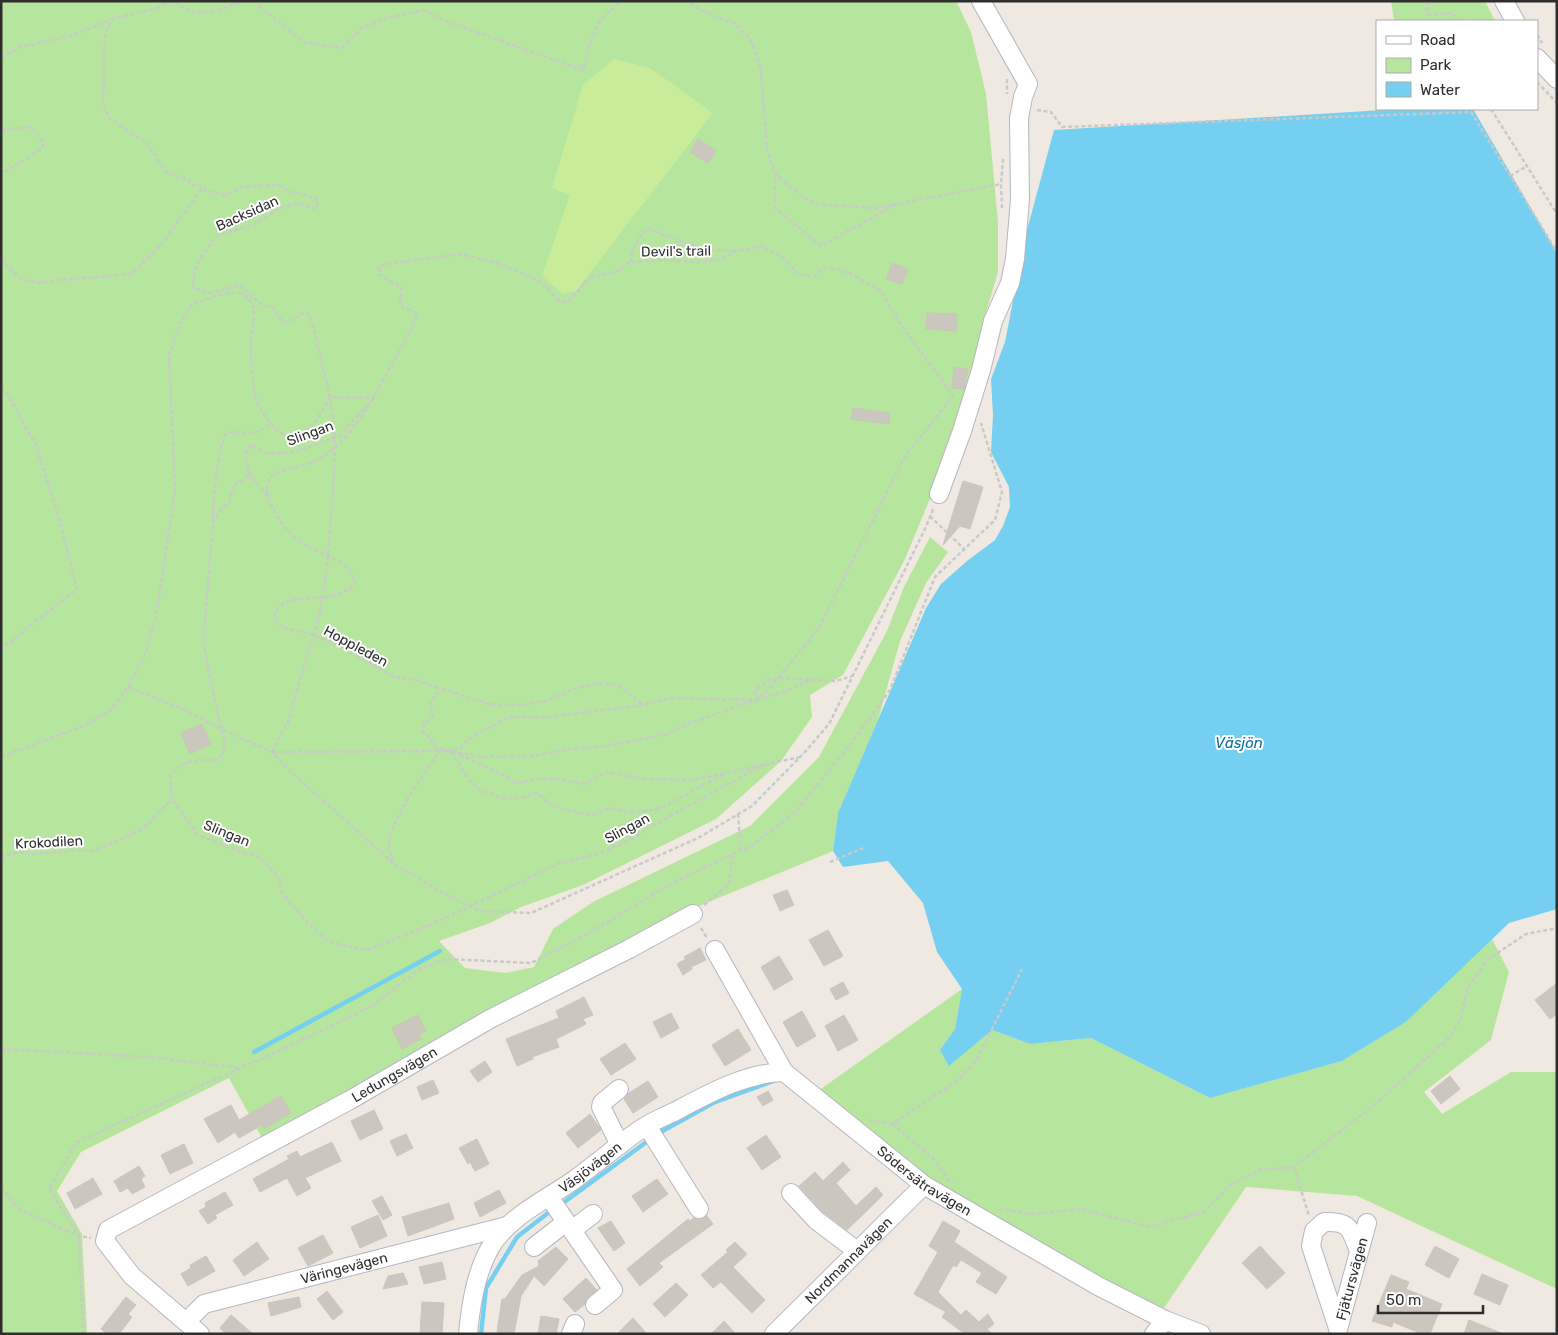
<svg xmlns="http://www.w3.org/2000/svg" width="1558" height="1335" viewBox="0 0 1558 1335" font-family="Rubik,sans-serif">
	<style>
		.green { fill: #b6e59e }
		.pitch { fill: #c9ec9a }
		.water { fill: #75cff0 }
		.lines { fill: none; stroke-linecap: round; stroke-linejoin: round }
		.stream { stroke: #75cff0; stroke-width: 4.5 }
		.building { fill: #cbc7bf; stroke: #cbc5ba }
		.minor-casing { stroke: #b4b7c1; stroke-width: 20 }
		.path { stroke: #c9c9c9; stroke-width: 2.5; stroke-dasharray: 4 2.5; stroke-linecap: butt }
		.minor { stroke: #fff; stroke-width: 18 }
		.labels { text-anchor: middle; stroke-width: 4; stroke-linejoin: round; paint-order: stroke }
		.street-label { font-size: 14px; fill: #2e2e2e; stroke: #fff }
		.water-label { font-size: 15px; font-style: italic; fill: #0d6fa3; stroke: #fff }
	</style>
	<rect width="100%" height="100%" fill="#efe9e1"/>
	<g class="green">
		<path d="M 1,1 L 956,1 L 971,32 L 986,94 L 998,222 L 998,272 L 986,312 L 972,377 L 951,448 L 905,559 L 843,675 L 810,695 L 812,717 L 781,761 L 716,819 L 583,885 L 521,907 L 490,923 L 439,941 L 465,968 L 505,973 L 534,967 L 553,929 L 593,902 L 750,826 L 819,757 L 887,631 L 904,587 L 930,537 L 948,552 L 926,583 L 900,641 L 878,720 L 838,813 L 833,851 L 660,922 L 262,1138 L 229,1078 L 81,1152 L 57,1191 L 82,1234 L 87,1334 L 1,1334 Z"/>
		<path d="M 1391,1 L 1485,1 L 1495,21 L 1394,21 Z"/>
		<path d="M 1492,939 L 1509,972 L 1491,1040 L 1424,1092 L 1442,1114 L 1511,1072 L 1557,1072 L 1557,1289 L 1357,1196 L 1246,1187 L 1164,1308 L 1038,1246 L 930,1178 L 818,1091 L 962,989 L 955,1029 L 940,1050 L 992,1030 L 1030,1044 L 1091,1038 L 1210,1098 L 1342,1061 L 1406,1022 Z"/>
	</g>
	<path class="pitch" d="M 614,59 L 650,68 L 713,113 L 576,291 L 563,294 L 542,276 L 570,195 L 552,188 L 583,85 Z"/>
	<path class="water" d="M 1400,109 L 1473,109 L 1557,253 L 1557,909 L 1509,923 L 1406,1022 L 1342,1061 L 1210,1098 L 1091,1038 L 1030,1044 L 992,1030 L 949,1066 L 940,1050 L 955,1029 L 962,989 L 937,952 L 923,903 L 888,861 L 843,867 L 833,851 L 838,813 L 926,608 L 941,584 L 967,561 L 995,540 L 1003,526 L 1010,507 L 1009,487 L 991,452 L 993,415 L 991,379 L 1005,342 L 1027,230 L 1054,130 Z"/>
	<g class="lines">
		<g class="stream">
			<path d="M 254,1052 L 440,951"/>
			<path d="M 659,1133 L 713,1103 L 776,1080"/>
			<path d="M 563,1203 L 645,1143"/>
			<path d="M 481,1334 L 486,1288 L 517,1237 L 548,1213"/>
		</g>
	</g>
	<g class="building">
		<path d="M 698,139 L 716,151 L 708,163 L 690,152 Z"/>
		<path d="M 892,263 L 908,269 L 902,284 L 886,279 Z"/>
		<path d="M 927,313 L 957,314 L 956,331 L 926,329 Z"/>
		<path d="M 954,367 L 968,369 L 964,389 L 952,388 Z"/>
		<path d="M 853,408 L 890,413 L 889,424 L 851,419 Z"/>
		<path d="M 963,481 L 983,487 L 970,529 L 960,526 L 943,545 Z"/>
		<path d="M 202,724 L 211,744 L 190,754 L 181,733 Z"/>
		<path d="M 787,890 L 794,905 L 780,911 L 773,895 Z"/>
		<path d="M 828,930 L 843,956 L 824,966 L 809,940 Z"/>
		<path d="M 700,948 L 706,960 L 691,967 L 692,969 L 683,975 L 677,964 L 686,959 L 684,957 Z"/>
		<path d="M 779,956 L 793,979 L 774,990 L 761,967 Z"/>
		<path d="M 843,982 L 849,993 L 836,1000 L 830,989 Z"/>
		<path d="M 1557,983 L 1557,1014 L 1550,1019 L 1535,1000 Z"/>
		<path d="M 584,997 L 593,1015 L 583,1019 L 586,1024 L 556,1039 L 559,1047 L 532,1057 L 533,1059 L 517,1066 L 506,1039 L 559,1018 L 556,1011 Z"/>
		<path d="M 802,1011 L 816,1036 L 797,1047 L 783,1022 Z"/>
		<path d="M 671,1013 L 679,1028 L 661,1038 L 653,1022 Z"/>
		<path d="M 418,1015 L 426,1031 L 419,1034 L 421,1039 L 402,1049 L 392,1028 Z"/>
		<path d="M 844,1015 L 858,1040 L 838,1051 L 825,1026 Z"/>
		<path d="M 738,1029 L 751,1050 L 725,1066 L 712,1045 Z"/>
		<path d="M 625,1043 L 636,1059 L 611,1075 L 600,1059 Z"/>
		<path d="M 485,1061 L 492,1072 L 478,1082 L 470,1071 Z"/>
		<path d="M 1450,1076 L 1460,1089 L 1441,1104 L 1431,1091 Z"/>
		<path d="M 433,1080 L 439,1093 L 422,1100 L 417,1087 Z"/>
		<path d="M 648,1081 L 658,1097 L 633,1113 L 624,1099 L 629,1093 Z"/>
		<path d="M 768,1091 L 773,1100 L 763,1106 L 757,1097 Z"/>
		<path d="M 281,1096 L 291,1113 L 264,1129 L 262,1125 L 239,1138 L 235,1132 L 218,1143 L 204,1119 L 231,1105 L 239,1120 Z"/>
		<path d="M 374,1110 L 383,1129 L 360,1140 L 351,1121 Z"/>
		<path d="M 590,1114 L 601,1130 L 578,1148 L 566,1133 Z"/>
		<path d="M 406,1134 L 413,1148 L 397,1156 L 390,1141 Z"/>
		<path d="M 766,1135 L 781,1157 L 762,1170 L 747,1148 Z"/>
		<path d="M 477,1139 L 489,1164 L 475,1171 L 470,1162 L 468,1164 L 459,1148 Z"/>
		<path d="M 332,1142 L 341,1161 L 305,1178 L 311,1188 L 297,1196 L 287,1178 L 260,1192 L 253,1179 L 289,1159 L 287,1156 L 297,1151 L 300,1157 Z"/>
		<path d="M 184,1144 L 193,1163 L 170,1174 L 161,1155 Z"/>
		<path d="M 843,1162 L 850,1170 L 836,1183 L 856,1206 L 876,1187 L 883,1195 L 847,1230 L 823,1212 L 799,1186 L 815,1172 L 823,1181 Z"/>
		<path d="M 139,1166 L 145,1176 L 141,1179 L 145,1187 L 132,1194 L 128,1188 L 120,1192 L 114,1181 Z"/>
		<path d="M 93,1178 L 102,1194 L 75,1209 L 67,1193 Z"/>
		<path d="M 657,1179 L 668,1194 L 643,1212 L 632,1196 Z"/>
		<path d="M 499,1190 L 506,1203 L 480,1217 L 474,1203 Z"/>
		<path d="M 225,1192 L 233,1205 L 215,1215 L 217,1218 L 208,1224 L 199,1211 L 206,1207 L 205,1203 Z"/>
		<path d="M 382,1196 L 392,1215 L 383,1220 L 372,1201 Z"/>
		<path d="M 449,1203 L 454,1219 L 408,1236 L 402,1217 Z"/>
		<path d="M 378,1215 L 387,1236 L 360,1248 L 351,1227 Z"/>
		<path d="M 707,1216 L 713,1224 L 659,1263 L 663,1267 L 640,1286 L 627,1269 L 688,1219 L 690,1221 L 693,1218 L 700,1220 Z"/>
		<path d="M 611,1221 L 625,1243 L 614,1251 L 598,1228 Z"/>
		<path d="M 943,1221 L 960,1231 L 954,1242 L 1007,1277 L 996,1294 L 976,1282 L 982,1273 L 961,1260 L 956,1267 L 953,1265 L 938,1292 L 961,1315 L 966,1310 L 979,1322 L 988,1314 L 994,1324 L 987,1329 L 992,1334 L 965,1334 L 942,1317 L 946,1312 L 914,1294 L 938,1252 L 929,1246 Z"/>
		<path d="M 323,1235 L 333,1253 L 308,1266 L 298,1248 Z"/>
		<path d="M 257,1242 L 269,1259 L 244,1276 L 233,1260 Z"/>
		<path d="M 735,1242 L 747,1254 L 733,1267 L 765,1300 L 752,1313 L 721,1282 L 713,1288 L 701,1275 L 728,1252 L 726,1250 Z"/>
		<path d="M 1260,1246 L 1285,1273 L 1267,1289 L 1242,1263 Z"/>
		<path d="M 1435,1246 L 1459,1259 L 1449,1278 L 1425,1265 Z"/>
		<path d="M 556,1247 L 568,1259 L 544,1286 L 534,1276 L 521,1296 L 514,1334 L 497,1332 L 502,1299 L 505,1299 L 522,1275 L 539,1266 L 538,1261 Z"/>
		<path d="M 206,1256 L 215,1271 L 188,1286 L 181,1274 L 191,1268 L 190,1265 Z"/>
		<path d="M 442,1262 L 446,1279 L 424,1284 L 419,1267 Z"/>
		<path d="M 403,1273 L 408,1284 L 383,1289 L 388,1276 Z"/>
		<path d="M 1482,1274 L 1508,1285 L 1500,1305 L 1474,1294 Z"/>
		<path d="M 1391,1275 L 1409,1282 L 1406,1289 L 1442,1304 L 1430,1334 L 1422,1334 L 1393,1322 L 1392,1327 L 1372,1321 Z"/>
		<path d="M 586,1278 L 597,1290 L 588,1297 L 585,1304 L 575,1312 L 563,1299 Z"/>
		<path d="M 676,1283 L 688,1295 L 665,1317 L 653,1304 Z"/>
		<path d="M 327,1291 L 343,1312 L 333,1320 L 317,1299 Z"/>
		<path d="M 126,1297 L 136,1305 L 128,1314 L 132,1317 L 119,1334 L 107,1334 L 101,1329 Z"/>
		<path d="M 299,1297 L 301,1307 L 271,1316 L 268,1303 Z"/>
		<path d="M 422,1302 L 444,1303 L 442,1334 L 420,1334 Z"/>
		<path d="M 231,1315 L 253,1334 L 226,1334 L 220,1328 Z"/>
		<path d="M 541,1316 L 559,1319 L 556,1334 L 538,1334 Z"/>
		<path d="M 633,1318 L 647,1334 L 617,1334 Z"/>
		<path d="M 1469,1320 L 1501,1333 L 1501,1334 L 1464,1334 Z"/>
		<path d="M 724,1321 L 736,1334 L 711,1334 Z"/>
	</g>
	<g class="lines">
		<g class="minor-casing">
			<g id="minor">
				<path d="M 1504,1 L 1515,21"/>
				<path d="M 1537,58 L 1557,79"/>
				<path d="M 939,494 L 962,431 L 981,370 L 993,321 L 1010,283 L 1015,259 L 1020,199 L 1019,118 L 1023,97 L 1028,84 L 981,1"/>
				<path id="s1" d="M 715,950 L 784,1072 L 924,1185 L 1098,1286 L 1165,1320 L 1201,1334"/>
				<path d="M 619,1089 L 602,1103 L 601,1107 L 620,1145"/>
				<path d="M 647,1126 L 699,1209"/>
				<path d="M 791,1193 L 816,1220 L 857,1251"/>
				<path d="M 549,1197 L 613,1290 L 595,1305"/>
				<path d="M 572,1230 L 593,1214"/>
				<path d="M 534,1247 L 566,1222"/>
				<path id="s2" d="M 186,1322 L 204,1304 L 507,1226"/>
				<path d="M 1338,1328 L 1311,1246 L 1314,1231 L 1324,1222 C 1351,1221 1350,1229 1359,1251"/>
				<path id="s3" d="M 1338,1329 L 1367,1223"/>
				<path id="s4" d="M 200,1334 L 132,1276 L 105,1241 L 108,1230 L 350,1100 L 490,1019 L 629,949 L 693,914"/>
				<path id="s5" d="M 468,1334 C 471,1303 476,1270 493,1243 C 512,1215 547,1199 574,1180 C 596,1164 618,1145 641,1129 C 651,1122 663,1117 674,1112 C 708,1094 745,1073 784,1072"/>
				<path d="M 571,1334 L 575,1324"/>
				<path id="s6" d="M 774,1334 L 924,1185"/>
				<path d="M 1154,1334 L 1165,1320"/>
			</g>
		</g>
		<g class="path">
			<path d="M 171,1 L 153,9 L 113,19 L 105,33 L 103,104 L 110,119 L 147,143 L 167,173 L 187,179 L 192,185 L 200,186 L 202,189 L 225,195 L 243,187 L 279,185 C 293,197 305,190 318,201 L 316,209 L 299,203 L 280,208 L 255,224 L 217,236 L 200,258 L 195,269 L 193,288 L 211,293 L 239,285 L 261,304 L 274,309 L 282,322 L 285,323 L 304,313 L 308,313 L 314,329 L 330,397 L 373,398 L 411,330 L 417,314 L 400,305 L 402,288 L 379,274 L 379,267 L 385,264 L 461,254 L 491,261 L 532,277 L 540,282 L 560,301 L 568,302 L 589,278 L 618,271 L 630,262 L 670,260 L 696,262 L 719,260 L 737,251 L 763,246 C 770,250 777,254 784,259 C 798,270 792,274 814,277 L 824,268 L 836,269 L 851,274 L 881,291 L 899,322 L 953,396"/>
			<path d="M 175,1 C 195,21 219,11 242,1"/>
			<path d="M 253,1 L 303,42 L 342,48 L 363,27 L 387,18 L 425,10 L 442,20 L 583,70 L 590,43 L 600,20 L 621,1"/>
			<path d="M 684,1 L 714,16 L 735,23 L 751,40 L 761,69 L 767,150 L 775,173 L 799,194 L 815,204 L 876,208 L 1001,184"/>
			<path d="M 1427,1 L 1428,15 L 1451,13 L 1462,21"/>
			<path d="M 1537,35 L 1542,43"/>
			<path d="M 1,58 L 20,47 L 71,36 L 112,19"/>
			<path d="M 1007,79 L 1007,94"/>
			<path d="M 1537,82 L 1557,103"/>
			<path d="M 1491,109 L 1557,214"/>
			<path d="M 1037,110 L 1051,112 L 1062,127 L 1471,112 L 1557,252"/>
			<path d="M 1,130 L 31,127 L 44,142 L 42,149 L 1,174"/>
			<path d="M 775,173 L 775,208 L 821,246 L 895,205"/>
			<path d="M 1510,176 L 1527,166"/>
			<path d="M 1002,208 L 1001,184 L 1003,159"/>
			<path d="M 1,258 L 13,272 L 24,280 L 40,283 L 58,280 L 132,274 L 159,247 L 202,189"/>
			<path d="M 630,262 C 633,250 637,235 649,229 L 701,249 L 736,251"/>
			<path d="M 1,388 L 7,393 L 36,445 L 61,525 L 77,589 L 1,649"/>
			<path d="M 373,398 C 357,424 339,451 310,463 C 299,467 283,469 273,475 C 266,479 266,493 269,500 C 276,516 286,532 301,542 C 320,556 351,558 355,584 C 334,603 316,595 292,600 C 287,601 282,605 278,608 L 275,615 L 276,622 L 285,628 L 314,635 L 344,648 L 394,677 L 417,680 L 436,687 L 437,693 L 430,704 L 433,716 L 424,724 L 423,732 L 429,737 L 436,748 L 447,751 L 484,757 L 533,756 L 569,749 L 607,746 L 667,734 L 685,725 L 756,700 L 771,687 L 819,628 L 904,458 L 953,396"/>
			<path d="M 368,405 L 351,422 L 341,435 L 296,452 L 268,454 L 250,445 L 245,453 L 249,473 L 244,481 L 238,482 L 233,486 L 229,503 L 220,511 L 213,521 L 203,643 L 221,729 C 226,742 227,748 219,760 C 198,761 185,758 170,775 L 172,799 L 198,835 L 238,851 L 260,857 L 280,879 L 281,891 L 309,924 L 328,942 L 367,950 L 430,925 L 560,863 L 598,854 L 632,839 L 652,826 L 765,764"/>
			<path d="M 249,473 L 268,497"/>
			<path d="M 930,516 L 964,549"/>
			<path d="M 213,520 C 213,497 217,453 226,433 C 248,428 247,441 270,424"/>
			<path d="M 128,687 L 185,710 L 215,726 L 272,752 L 289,770 L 393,863 L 436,889 L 479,911 L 531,913 L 698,838 L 752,806 L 804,753 L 829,724 L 925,529 L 934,507"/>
			<path d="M 436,687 L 488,704 L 524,705 L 549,700 L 573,689 L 597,683 L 618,685 L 643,705"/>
			<path d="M 757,700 L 789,690 L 811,680"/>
			<path d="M 272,752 L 447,751 L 460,748 L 469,739 L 509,717 L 548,717 L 643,705 L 672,698 L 756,700 L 755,691 L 767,680 L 778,678 L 836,681 L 852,676"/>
			<path d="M 272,752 L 289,720 L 303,668 L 318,623 L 327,567 L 333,492 L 335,448 L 330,398"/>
			<path d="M 451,752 L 468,778 L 481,791 L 503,798 L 517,799 L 537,793 L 553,806 L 566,810 L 591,815 L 611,808 L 628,813 L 653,810 L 663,807 L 724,774"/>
			<path d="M 460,755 L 504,775 L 516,784 L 535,779 L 558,779 L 585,784 L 606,772 L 644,779 L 692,780 L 800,757"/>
			<path d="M 1,757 L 85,725 L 111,710 L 128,687 L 144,657 L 156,618 L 175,490 L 169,354 L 181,321 L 192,305 L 215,296 L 238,292 C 245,296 251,299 253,307 C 256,316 252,329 251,338 C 251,350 252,384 255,395 C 258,408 274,433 287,435 C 309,439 321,413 330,397"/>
			<path d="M 738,814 L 741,852"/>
			<path d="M 1,858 L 6,855 L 19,852 L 32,854 L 78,850 L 94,851 L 126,837 L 146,826 L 172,799"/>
			<path d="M 393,862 C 392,857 389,852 389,847 C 387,825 426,770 439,752"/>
			<path d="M 830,862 L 863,848"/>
			<path d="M 704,905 L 729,884 L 733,856"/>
			<path d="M 701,928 L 707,938"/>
			<path d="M 1,1049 L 151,1057 L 239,1068"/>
			<path d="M 870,1120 L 892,1124 L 956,1082 L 976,1061 L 1022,969"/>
			<path d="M 892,1124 L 934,1159 L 949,1180 L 954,1182"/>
			<path d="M 1294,1167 L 1309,1216"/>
			<path d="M 1,1188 L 19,1209 L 79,1236 L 91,1238"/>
			<path d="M 999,1209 L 1032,1214 L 1081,1209 L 1150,1227 L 1204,1212 L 1231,1184 L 1260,1170 L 1294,1167 L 1373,1106 L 1450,1037 L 1460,1020 L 1468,987 L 1487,960 L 1526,934 L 1557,928"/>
			<path d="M 83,1334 L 79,1236 L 49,1189 L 77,1142 L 283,1049 L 372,1006 L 419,969 L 447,959 L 531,963 L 582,937 L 676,881 L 751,846 L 796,811 L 851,744 L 890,690 L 935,577 L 995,520 L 1002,492 L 981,423"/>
		</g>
		<use href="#minor" class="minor"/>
	</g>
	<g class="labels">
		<g class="street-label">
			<text transform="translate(247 213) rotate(-24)" y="5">Backsidan</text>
			<text transform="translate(676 251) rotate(-1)" y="5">Devil's trail</text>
			<text transform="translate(310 433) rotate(-20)" y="5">Slingan</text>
			<text transform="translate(356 646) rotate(28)" y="5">Hoppleden</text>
			<text transform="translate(627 828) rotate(-28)" y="5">Slingan</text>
			<text transform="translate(227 833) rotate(22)" y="5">Slingan</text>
			<text transform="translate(49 842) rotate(-3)" y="5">Krokodilen</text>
			<text dy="5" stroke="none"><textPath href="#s4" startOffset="471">Ledungsvägen</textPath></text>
			<text dy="5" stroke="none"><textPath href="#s5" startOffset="219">Väsjövägen</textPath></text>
			<text dy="5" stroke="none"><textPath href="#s1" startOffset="318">Södersätravägen</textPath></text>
			<text dy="5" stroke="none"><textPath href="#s6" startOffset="105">Nordmannavägen</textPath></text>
			<text dy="5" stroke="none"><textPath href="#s2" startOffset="170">Väringevägen</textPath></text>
			<text dy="5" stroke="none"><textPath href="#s3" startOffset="52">Fjätursvägen</textPath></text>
		</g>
		<g class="water-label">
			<text x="1239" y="748">Väsjön</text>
		</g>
	</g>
	<rect width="1558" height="1335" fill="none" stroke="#2e2e2e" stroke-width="5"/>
	<rect x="1376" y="20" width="162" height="90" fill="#ffffff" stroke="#ababab"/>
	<rect x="1386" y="36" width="25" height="8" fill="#ffffff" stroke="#ababab"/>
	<text x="1420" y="45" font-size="15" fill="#2e2e2e">Road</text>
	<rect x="1386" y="58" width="25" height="15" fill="#b6e59e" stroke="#ababab"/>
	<text x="1420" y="70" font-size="15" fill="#2e2e2e">Park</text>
	<rect x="1386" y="82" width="25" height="15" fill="#75cff0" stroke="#ababab"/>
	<text x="1420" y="95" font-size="15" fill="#2e2e2e">Water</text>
	<path d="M1378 1305v8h105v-8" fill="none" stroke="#2e2e2e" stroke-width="2.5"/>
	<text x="1386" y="1305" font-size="15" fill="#2e2e2e" stroke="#ffffff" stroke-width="4" paint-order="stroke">50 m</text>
</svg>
